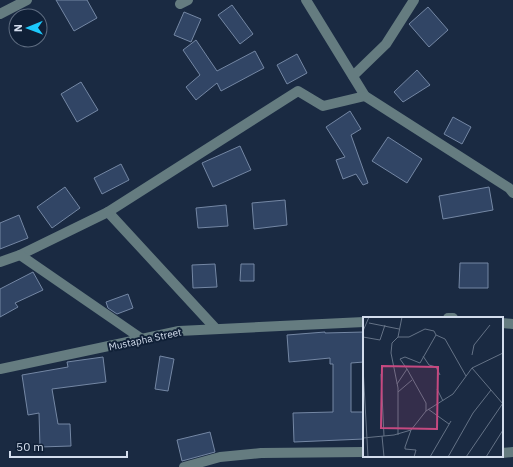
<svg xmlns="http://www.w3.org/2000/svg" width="513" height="467" viewBox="0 0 513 467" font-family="'IBM Plex Sans',sans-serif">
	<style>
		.building { fill: #314565; stroke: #7487a4 }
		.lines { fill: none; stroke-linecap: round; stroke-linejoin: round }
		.minor { stroke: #657c80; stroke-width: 10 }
		.labels { text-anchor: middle; stroke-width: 4; stroke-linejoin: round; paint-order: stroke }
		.street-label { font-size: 10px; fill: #d3dded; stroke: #102037 }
		.inset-road { fill: none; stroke: #647286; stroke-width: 1 }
		.view { fill: #c64980; fill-opacity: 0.15; stroke: #c64980; stroke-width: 2 }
		.inset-edge { fill: none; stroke: #d3dded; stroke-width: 2 }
	</style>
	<rect width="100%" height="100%" fill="#1a2a42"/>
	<g class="building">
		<path d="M 56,0 L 87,0 L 97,18 L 74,31 Z"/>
		<path d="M 232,5 L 253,34 L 240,44 L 218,15 Z"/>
		<path d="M 428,7 L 448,30 L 429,47 L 409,24 Z"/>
		<path d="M 184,12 L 201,19 L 191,42 L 174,35 Z"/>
		<path d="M 196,40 L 217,71 L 255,51 L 264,68 L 221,91 L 217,83 L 196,100 L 186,87 L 200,75 L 183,50 Z"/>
		<path d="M 297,54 L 307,73 L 287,84 L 277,65 Z"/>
		<path d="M 417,70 L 430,85 L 403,102 L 394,92 Z"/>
		<path d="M 81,82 L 98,110 L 77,122 L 61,94 Z"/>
		<path d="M 350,111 L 361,129 L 351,135 L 368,183 L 363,185 L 356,174 L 343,179 L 336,160 L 345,157 L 326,127 Z"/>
		<path d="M 453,117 L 471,127 L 462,144 L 444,134 Z"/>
		<path d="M 388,137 L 422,159 L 407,183 L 372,161 Z"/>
		<path d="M 240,146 L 251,170 L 213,187 L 202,163 Z"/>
		<path d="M 121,164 L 129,180 L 102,194 L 94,178 Z"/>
		<path d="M 65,187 L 80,208 L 52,228 L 37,207 Z"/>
		<path d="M 489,187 L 493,210 L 443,219 L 439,196 Z"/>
		<path d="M 285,200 L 287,225 L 254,229 L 252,203 Z"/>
		<path d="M 226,205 L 228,226 L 198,228 L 196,208 Z"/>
		<path d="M 19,215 L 28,238 L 0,249 L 0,223 Z"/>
		<path d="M 460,263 L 488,263 L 488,288 L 459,288 Z"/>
		<path d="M 215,264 L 217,287 L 193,288 L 192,265 Z"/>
		<path d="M 241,264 L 254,264 L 254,281 L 240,281 Z"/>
		<path d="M 33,272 L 43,290 L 15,303 L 18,307 L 0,317 L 0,289 Z"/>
		<path d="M 128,294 L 133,308 L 117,314 L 108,308 L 106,302 Z"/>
		<path d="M 325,332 L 325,333 L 364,332 L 364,362 L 351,363 L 351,412 L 364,412 L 364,439 L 294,442 L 293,413 L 333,412 L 333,364 L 330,364 L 330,358 L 289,362 L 287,335 Z"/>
		<path d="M 160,356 L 174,359 L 168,391 L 155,389 Z"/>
		<path d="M 103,357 L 106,382 L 52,389 L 58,424 L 70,424 L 71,446 L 40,447 L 39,413 L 28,415 L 22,375 L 68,367 L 67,362 Z"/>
		<path d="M 210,432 L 215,452 L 182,461 L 177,440 Z"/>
	</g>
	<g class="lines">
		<g class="minor">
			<path d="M 306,0 L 365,96 L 509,188 L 513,193"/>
			<path d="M 180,4 L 188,0"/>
			<path d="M 0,14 L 27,0"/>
			<path d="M 353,76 L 386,44 L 414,0"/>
			<path d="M 108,212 L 216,329"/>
			<path d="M 20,255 L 108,212 L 298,91 L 323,106 L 365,96"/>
			<path d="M 0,262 L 20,255 L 142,339"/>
			<path d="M 448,318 L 453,318"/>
			<path d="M 502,323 L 513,324"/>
			<path d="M 0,369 L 179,331 L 364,322"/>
			<path d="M 502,453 L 513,452"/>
			<path d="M 184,467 L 220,457 L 261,453 L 364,452"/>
		</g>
	</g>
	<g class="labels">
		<g class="street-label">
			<text transform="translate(145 339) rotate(-12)" y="4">Mustapha Street</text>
		</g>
	</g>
	<g transform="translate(363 317)">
		<rect width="140" height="140" fill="#1a2a42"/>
		<path class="inset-road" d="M 6,6 L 36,12M 0,14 L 6,0M 0,20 L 17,23 L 22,8M 35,20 L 46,20 L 62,12 L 71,14 L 73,18 L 82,22 L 103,59M 109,38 L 111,28 L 127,8M 60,39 L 66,48 L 73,50 L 77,58M 0,50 L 5,140M 109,51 L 140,36M 44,52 L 63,86 L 63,94M 18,57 L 21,119M 34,67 L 44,52 L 37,42 L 42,40 L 57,46 L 73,18M 74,72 L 80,84M 35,75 L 49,63M 65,92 L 86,107M 48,113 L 42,130 L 42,132 L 53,133 L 51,140M 35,118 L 35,71 L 28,36 L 29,26 L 35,20 L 39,0M 19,119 L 21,140M 0,121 L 31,118 L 48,113 L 63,94 L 90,77 L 109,51 L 140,87M 67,140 L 88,104M 85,140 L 110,96 L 128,73M 103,140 L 140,86M 123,140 L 140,113"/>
		<path class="view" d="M 19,49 L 75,50 L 74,112 L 18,111 Z"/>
		<rect width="140" height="140" class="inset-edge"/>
	</g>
	<g transform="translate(28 28) rotate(269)"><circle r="19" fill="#102037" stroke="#5e6c80"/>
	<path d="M0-3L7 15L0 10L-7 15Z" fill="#1cc9fc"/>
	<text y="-6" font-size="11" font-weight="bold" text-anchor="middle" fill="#d3dded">N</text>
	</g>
	<path d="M10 451v6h117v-6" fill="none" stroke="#d3dded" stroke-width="2"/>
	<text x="16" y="451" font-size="12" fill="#d3dded" stroke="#102037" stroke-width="3" paint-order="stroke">50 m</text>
</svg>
